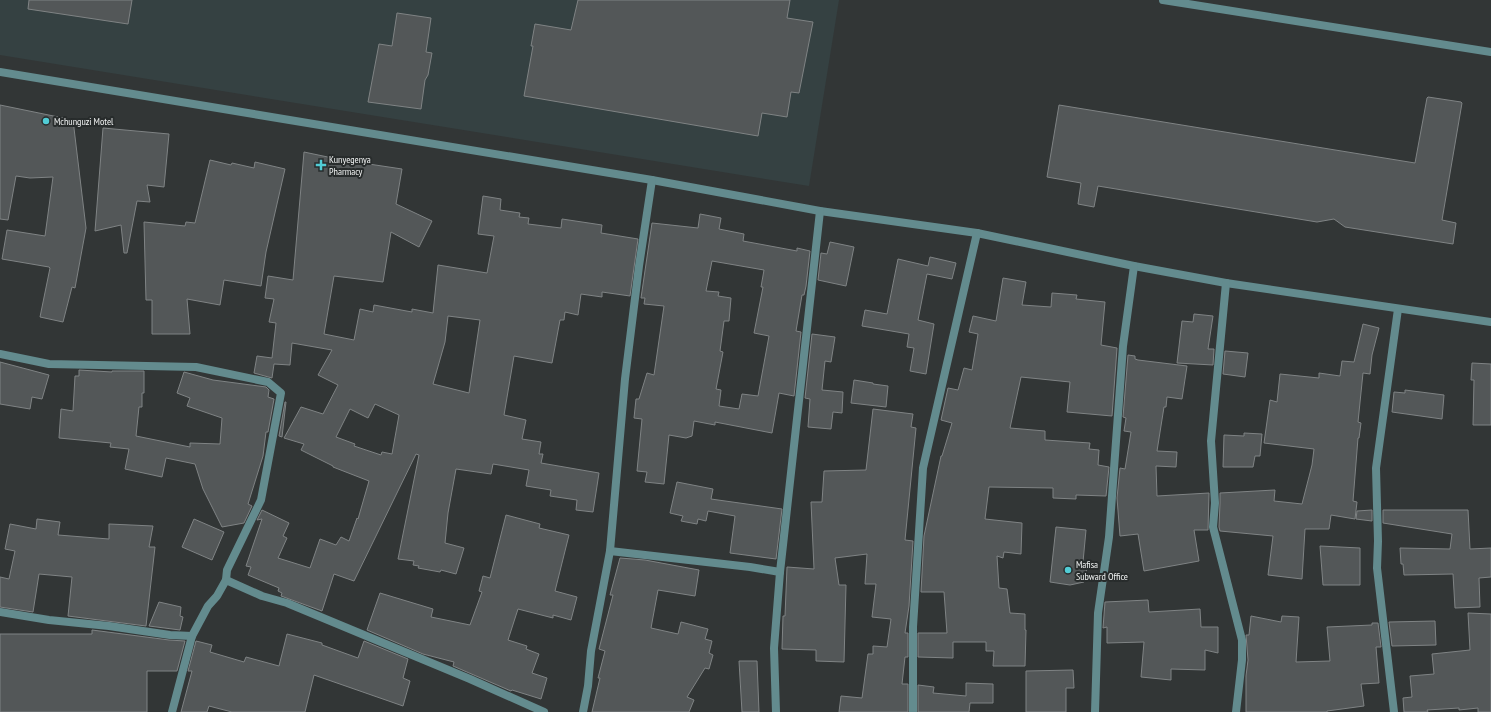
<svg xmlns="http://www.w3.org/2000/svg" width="1491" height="712" viewBox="0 0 1491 712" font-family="'PT Sans Narrow',sans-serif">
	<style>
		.built { fill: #354142 }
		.building { fill: #535758; stroke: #7f8384; fill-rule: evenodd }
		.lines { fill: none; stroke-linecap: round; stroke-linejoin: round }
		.lane { stroke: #638b8e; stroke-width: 8 }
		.street { stroke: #638b8e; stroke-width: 8 }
		.poi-dot { fill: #51ccd5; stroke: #282c2c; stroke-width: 1.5 }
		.labels { text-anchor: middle; stroke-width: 4; stroke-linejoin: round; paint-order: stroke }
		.poi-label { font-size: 10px; fill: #f1f3f3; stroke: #282c2c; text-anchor: start }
	</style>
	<rect width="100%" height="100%" fill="#323636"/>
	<path class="built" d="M 0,0 L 839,0 L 809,186 L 0,55 Z"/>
	<g class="building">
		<path d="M 29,0 L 132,0 L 128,24 L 28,9 Z"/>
		<path d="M 578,0 L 790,0 L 787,18 L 813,22 L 799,93 L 791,92 L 787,117 L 762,113 L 758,136 L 524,96 L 533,46 L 531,46 L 535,24 L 571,30 Z"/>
		<path d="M 397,13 L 431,18 L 426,52 L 432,53 L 428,75 L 425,80 L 421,109 L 368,102 L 379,44 L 392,46 Z"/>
		<path d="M 1428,97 L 1461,102 L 1462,103 L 1442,220 L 1456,223 L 1453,244 L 1345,227 L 1334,219 L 1317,222 L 1098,186 L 1094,207 L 1078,204 L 1081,183 L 1047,177 L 1059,105 L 1415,163 L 1427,98 Z"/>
		<path d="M 0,105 L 73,120 L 86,228 L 75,288 L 72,287 L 63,322 L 40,317 L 50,268 L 49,267 L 2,259 L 7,230 L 45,236 L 53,177 L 30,178 L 16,176 L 8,220 L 0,219 Z"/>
		<path d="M 103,128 L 169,134 L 164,187 L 147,185 L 150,202 L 137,201 L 127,253 L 124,253 L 121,225 L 95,231 Z"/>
		<path d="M 304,152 L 342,160 L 402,169 L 396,204 L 432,221 L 419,247 L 391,232 L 383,282 L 334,276 L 324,334 L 354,340 L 360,309 L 373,312 L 374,305 L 412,312 L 412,309 L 433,313 L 438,265 L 487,273 L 494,236 L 478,234 L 483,196 L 501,199 L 500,210 L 520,213 L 519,217 L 529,218 L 528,224 L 561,228 L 562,219 L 602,225 L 601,233 L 638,239 L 630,296 L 602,292 L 602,297 L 581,294 L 578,315 L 565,312 L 564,320 L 560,320 L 552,363 L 514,356 L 504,415 L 526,420 L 522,439 L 541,442 L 539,454 L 543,454 L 541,463 L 599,473 L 593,512 L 576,510 L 577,500 L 550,496 L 551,490 L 526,486 L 529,470 L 493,464 L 491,474 L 456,469 L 448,513 L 445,543 L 464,548 L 456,574 L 441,570 L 440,572 L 418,568 L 419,566 L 413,565 L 414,561 L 398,559 L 419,455 L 416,454 L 354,581 L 334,574 L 322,611 L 281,596 L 282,593 L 278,591 L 279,588 L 248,575 L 251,567 L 246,566 L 262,519 L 257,520 L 262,510 L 289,523 L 283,536 L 287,538 L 278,558 L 310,568 L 320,539 L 336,545 L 341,537 L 349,541 L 357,518 L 358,519 L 369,481 L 333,467 L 333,466 L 301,450 L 304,444 L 284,438 L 301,407 L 323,414 L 338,385 L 318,375 L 332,350 L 292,343 L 290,365 L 274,364 L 272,378 L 254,373 L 257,356 L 272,358 L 276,323 L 269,322 L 274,299 L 265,298 L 268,276 L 293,280 ZM 448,316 L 480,320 L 469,393 L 433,384 L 445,342 ZM 375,404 L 399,415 L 392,454 L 382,452 L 381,455 L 354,446 L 355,444 L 336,437 L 350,409 L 368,418 Z"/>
		<path d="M 210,160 L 231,165 L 232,163 L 254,168 L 255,162 L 285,169 L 266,252 L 261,286 L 224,280 L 220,305 L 187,299 L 190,334 L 152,334 L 152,300 L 146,300 L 144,222 L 185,226 L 186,222 L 195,223 Z"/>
		<path d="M 700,214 L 721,218 L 719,229 L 744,234 L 743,241 L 797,251 L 797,248 L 810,251 L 806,286 L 804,295 L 802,295 L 796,331 L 801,332 L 794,396 L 779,393 L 772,433 L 715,422 L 715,425 L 694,421 L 692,436 L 686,438 L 669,435 L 664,484 L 645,482 L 647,472 L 637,471 L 642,419 L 634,418 L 636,399 L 639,399 L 647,373 L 654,375 L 664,306 L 644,304 L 645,298 L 641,298 L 652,223 L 698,228 ZM 712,261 L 764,270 L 761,287 L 763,287 L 754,333 L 769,336 L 758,396 L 742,394 L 739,409 L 719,406 L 721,390 L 716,389 L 723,352 L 720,351 L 724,321 L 729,321 L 731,298 L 718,296 L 719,292 L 706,291 Z"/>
		<path d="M 830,242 L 854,247 L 846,286 L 818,280 L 821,253 L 827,254 Z"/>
		<path d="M 930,257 L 956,263 L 952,279 L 927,274 L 918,320 L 934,324 L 926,374 L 910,371 L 914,348 L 907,347 L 909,334 L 862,326 L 865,310 L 887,314 L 898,259 L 928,266 Z"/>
		<path d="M 1003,278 L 1026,282 L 1022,305 L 1051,307 L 1052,293 L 1077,295 L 1076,299 L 1105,302 L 1101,345 L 1117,348 L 1112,416 L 1067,412 L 1070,382 L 1021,377 L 1010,428 L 1045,431 L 1045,440 L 1090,443 L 1089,449 L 1099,450 L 1098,465 L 1109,467 L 1106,496 L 1076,495 L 1076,499 L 1053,498 L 1053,488 L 989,487 L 985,519 L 1022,523 L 1021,554 L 1004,552 L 1003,558 L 997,556 L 999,588 L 1007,589 L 1010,613 L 1025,614 L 1025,630 L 1026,630 L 1025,666 L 993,666 L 994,651 L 986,651 L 986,642 L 953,642 L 953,658 L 918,657 L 918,633 L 947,633 L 944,592 L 921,592 L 924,536 L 941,456 L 942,456 L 952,423 L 941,420 L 948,388 L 958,390 L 964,368 L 972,370 L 978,334 L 969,332 L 973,316 L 996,321 Z"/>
		<path d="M 1194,314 L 1213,316 L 1208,349 L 1214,349 L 1213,365 L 1177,363 L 1182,321 L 1193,322 Z"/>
		<path d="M 1363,324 L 1379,328 L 1372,355 L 1370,374 L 1363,373 L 1358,422 L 1361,423 L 1359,438 L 1358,438 L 1353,501 L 1357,502 L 1355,519 L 1331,515 L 1329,529 L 1305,529 L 1302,579 L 1268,575 L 1273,536 L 1220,531 L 1219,527 L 1220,503 L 1220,493 L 1275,490 L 1274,501 L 1302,504 L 1312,465 L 1314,449 L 1264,443 L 1270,400 L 1277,402 L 1280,374 L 1319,378 L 1319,373 L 1340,376 L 1342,361 L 1354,362 Z"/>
		<path d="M 812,334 L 835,337 L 831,362 L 825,361 L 822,390 L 843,392 L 842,413 L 833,412 L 831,429 L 808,427 L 810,399 L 805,398 Z"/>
		<path d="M 1225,351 L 1248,353 L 1245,377 L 1223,374 Z"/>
		<path d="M 1128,355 L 1135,356 L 1135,359 L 1138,360 L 1187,366 L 1182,399 L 1167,397 L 1166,407 L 1164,407 L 1157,451 L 1177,452 L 1176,467 L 1156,466 L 1157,496 L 1209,493 L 1208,530 L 1194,530 L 1199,561 L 1144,571 L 1138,534 L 1120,536 L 1117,498 L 1120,468 L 1125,469 L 1131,432 L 1124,431 L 1126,418 L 1123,417 Z"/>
		<path d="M 0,362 L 49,375 L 42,399 L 32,397 L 30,409 L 0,404 Z"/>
		<path d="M 1472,363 L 1491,364 L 1491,425 L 1473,425 L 1474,380 L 1471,380 Z"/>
		<path d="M 79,370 L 112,372 L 112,371 L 144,371 L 144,393 L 142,393 L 142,407 L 139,407 L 136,436 L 190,447 L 190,443 L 220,444 L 222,418 L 187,406 L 190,398 L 177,393 L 184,372 L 213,380 L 266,387 L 269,390 L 268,397 L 274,399 L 268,432 L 266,432 L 263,456 L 248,504 L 252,506 L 244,523 L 222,527 L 203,489 L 195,464 L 166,458 L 162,477 L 125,469 L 129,449 L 110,447 L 111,443 L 59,438 L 61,409 L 73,411 L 75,376 L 79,376 Z"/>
		<path d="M 854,380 L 873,383 L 873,384 L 888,386 L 886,407 L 851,403 Z"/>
		<path d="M 1405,390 L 1444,395 L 1442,419 L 1392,412 L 1394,392 L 1405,393 Z"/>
		<path d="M 285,402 L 286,402 L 282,437 L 279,436 Z"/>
		<path d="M 873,409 L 913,414 L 911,427 L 916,428 L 905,540 L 913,541 L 909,606 L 905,633 L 908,633 L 908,657 L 905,657 L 902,684 L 908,684 L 908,712 L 839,712 L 841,696 L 862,698 L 868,654 L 873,654 L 873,646 L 887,647 L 891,619 L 872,617 L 876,584 L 865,584 L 867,554 L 835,558 L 839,585 L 846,585 L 844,662 L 816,661 L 816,650 L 782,649 L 783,616 L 785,616 L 787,567 L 814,569 L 811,502 L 822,502 L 824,471 L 866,470 Z"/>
		<path d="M 1244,433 L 1262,434 L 1260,456 L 1255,456 L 1253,467 L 1223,467 L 1224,435 L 1244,436 Z"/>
		<path d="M 677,482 L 713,489 L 711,499 L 782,509 L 776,559 L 730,553 L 735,516 L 708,511 L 706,521 L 698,519 L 697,524 L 681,521 L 683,516 L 670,513 Z"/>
		<path d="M 1372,510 L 1372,521 L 1356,519 L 1357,511 Z"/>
		<path d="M 1383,510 L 1468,510 L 1470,549 L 1491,548 L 1491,577 L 1479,578 L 1480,607 L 1455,608 L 1453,574 L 1404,575 L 1403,564 L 1401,564 L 1400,548 L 1450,549 L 1452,534 L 1383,523 Z"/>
		<path d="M 506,515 L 540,524 L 539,528 L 569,535 L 555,591 L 577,597 L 571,620 L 553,615 L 553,618 L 518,609 L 508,640 L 527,646 L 526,649 L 539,654 L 532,673 L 547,678 L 541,699 L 512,690 L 511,691 L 453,666 L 454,662 L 423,654 L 367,630 L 380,593 L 433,609 L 431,617 L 470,625 L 482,592 L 479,591 L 483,576 L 490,578 Z"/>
		<path d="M 37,519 L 60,522 L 58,535 L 109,539 L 109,524 L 153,526 L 149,547 L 155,547 L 146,626 L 68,616 L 72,577 L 39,574 L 33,612 L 0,607 L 0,577 L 9,579 L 15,551 L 5,549 L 10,524 L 36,529 Z"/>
		<path d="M 194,519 L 224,532 L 212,560 L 182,547 Z"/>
		<path d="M 1056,527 L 1086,530 L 1083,562 L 1088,563 L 1084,582 L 1070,585 L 1050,582 Z"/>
		<path d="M 1320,546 L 1360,548 L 1360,585 L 1323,585 Z"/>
		<path d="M 620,558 L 645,560 L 699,570 L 695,596 L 658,590 L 651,628 L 678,634 L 681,622 L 708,629 L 705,639 L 712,641 L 709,653 L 713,655 L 709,669 L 705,668 L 687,697 L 694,700 L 689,712 L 592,712 L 600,678 L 598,678 L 605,651 L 599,649 L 613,595 L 610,595 Z"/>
		<path d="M 1148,600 L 1149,612 L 1200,609 L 1201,627 L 1218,627 L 1218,653 L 1205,650 L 1205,670 L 1171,669 L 1171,680 L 1141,677 L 1144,642 L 1107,643 L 1107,627 L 1103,628 L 1105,602 Z"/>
		<path d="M 159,602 L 181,607 L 180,616 L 183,617 L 180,630 L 149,626 Z"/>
		<path d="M 1468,613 L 1491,614 L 1491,712 L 1478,712 L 1478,708 L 1459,710 L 1459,708 L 1427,710 L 1428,712 L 1404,712 L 1403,698 L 1412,697 L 1410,676 L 1434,674 L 1432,654 L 1470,650 Z"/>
		<path d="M 1251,616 L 1281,622 L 1282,616 L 1299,617 L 1296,662 L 1330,661 L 1327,627 L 1372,625 L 1372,623 L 1378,623 L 1381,647 L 1376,647 L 1379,683 L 1361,684 L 1364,706 L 1327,711 L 1327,712 L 1246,712 L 1246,676 L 1248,660 L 1246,635 L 1249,635 Z"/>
		<path d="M 1435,621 L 1436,645 L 1392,646 L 1389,622 Z"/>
		<path d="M 92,630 L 169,640 L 185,641 L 177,671 L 147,671 L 147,712 L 0,712 L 0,634 L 92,634 Z"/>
		<path d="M 287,634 L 322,643 L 322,645 L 358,658 L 364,641 L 408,659 L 403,678 L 410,681 L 403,706 L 314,675 L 305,712 L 232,712 L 209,706 L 207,712 L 181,712 L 192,671 L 188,671 L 196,641 L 212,645 L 210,652 L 244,662 L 246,657 L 279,666 Z"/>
		<path d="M 739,661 L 757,661 L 759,712 L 742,712 Z"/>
		<path d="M 1073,670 L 1074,688 L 1066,688 L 1066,712 L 1026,712 L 1026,671 Z"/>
		<path d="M 966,683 L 993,684 L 993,703 L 970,703 L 969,712 L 918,712 L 918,685 L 934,687 L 933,693 L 966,696 Z"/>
	</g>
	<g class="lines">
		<path class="lane" d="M 1163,0 L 1491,52"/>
		<g class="street">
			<path d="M 0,72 L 652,180 L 820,211 L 977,233 L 1134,266 L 1226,283 L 1491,322"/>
			<path d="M 1226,283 L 1211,441 L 1215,503 L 1213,527 L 1242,640 L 1242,660 L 1236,712"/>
			<path d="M 0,354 L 49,364 L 196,367 L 268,382 L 281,393 L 261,500 L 227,570 L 226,580"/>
			<path d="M 610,551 L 750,567 L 780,572"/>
			<path d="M 0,612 L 49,620 L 109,626 L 170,635 L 192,636"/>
			<path d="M 172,712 L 192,636 L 208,606 L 217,596 L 226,580 L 262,596 L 287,603 L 470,679 L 544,712"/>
			<path d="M 583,712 L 588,686 L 591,651 L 610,551 L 625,379 L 639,266 L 652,180"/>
			<path d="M 776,712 L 774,648 L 780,572 L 820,211"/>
			<path d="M 913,712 L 913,627 L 923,468 L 977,233"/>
			<path d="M 1095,712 L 1098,613 L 1109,537 L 1123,346 L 1134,266"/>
			<path d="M 1394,712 L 1377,568 L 1378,541 L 1376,468 L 1398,309"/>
		</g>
	</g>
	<g class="poi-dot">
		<circle cx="46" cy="121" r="4"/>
		<path d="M319 159h4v4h4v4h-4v4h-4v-4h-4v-4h4z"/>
		<circle cx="1068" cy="570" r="4"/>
	</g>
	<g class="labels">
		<g class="poi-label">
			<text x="54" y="125">Mchunguzi Motel</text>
			<text x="329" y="163">Kunyegenya<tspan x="329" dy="12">Pharmacy</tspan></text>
			<text x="1076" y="568">Mafisa<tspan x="1076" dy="12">Subward Office</tspan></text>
		</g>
	</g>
</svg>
